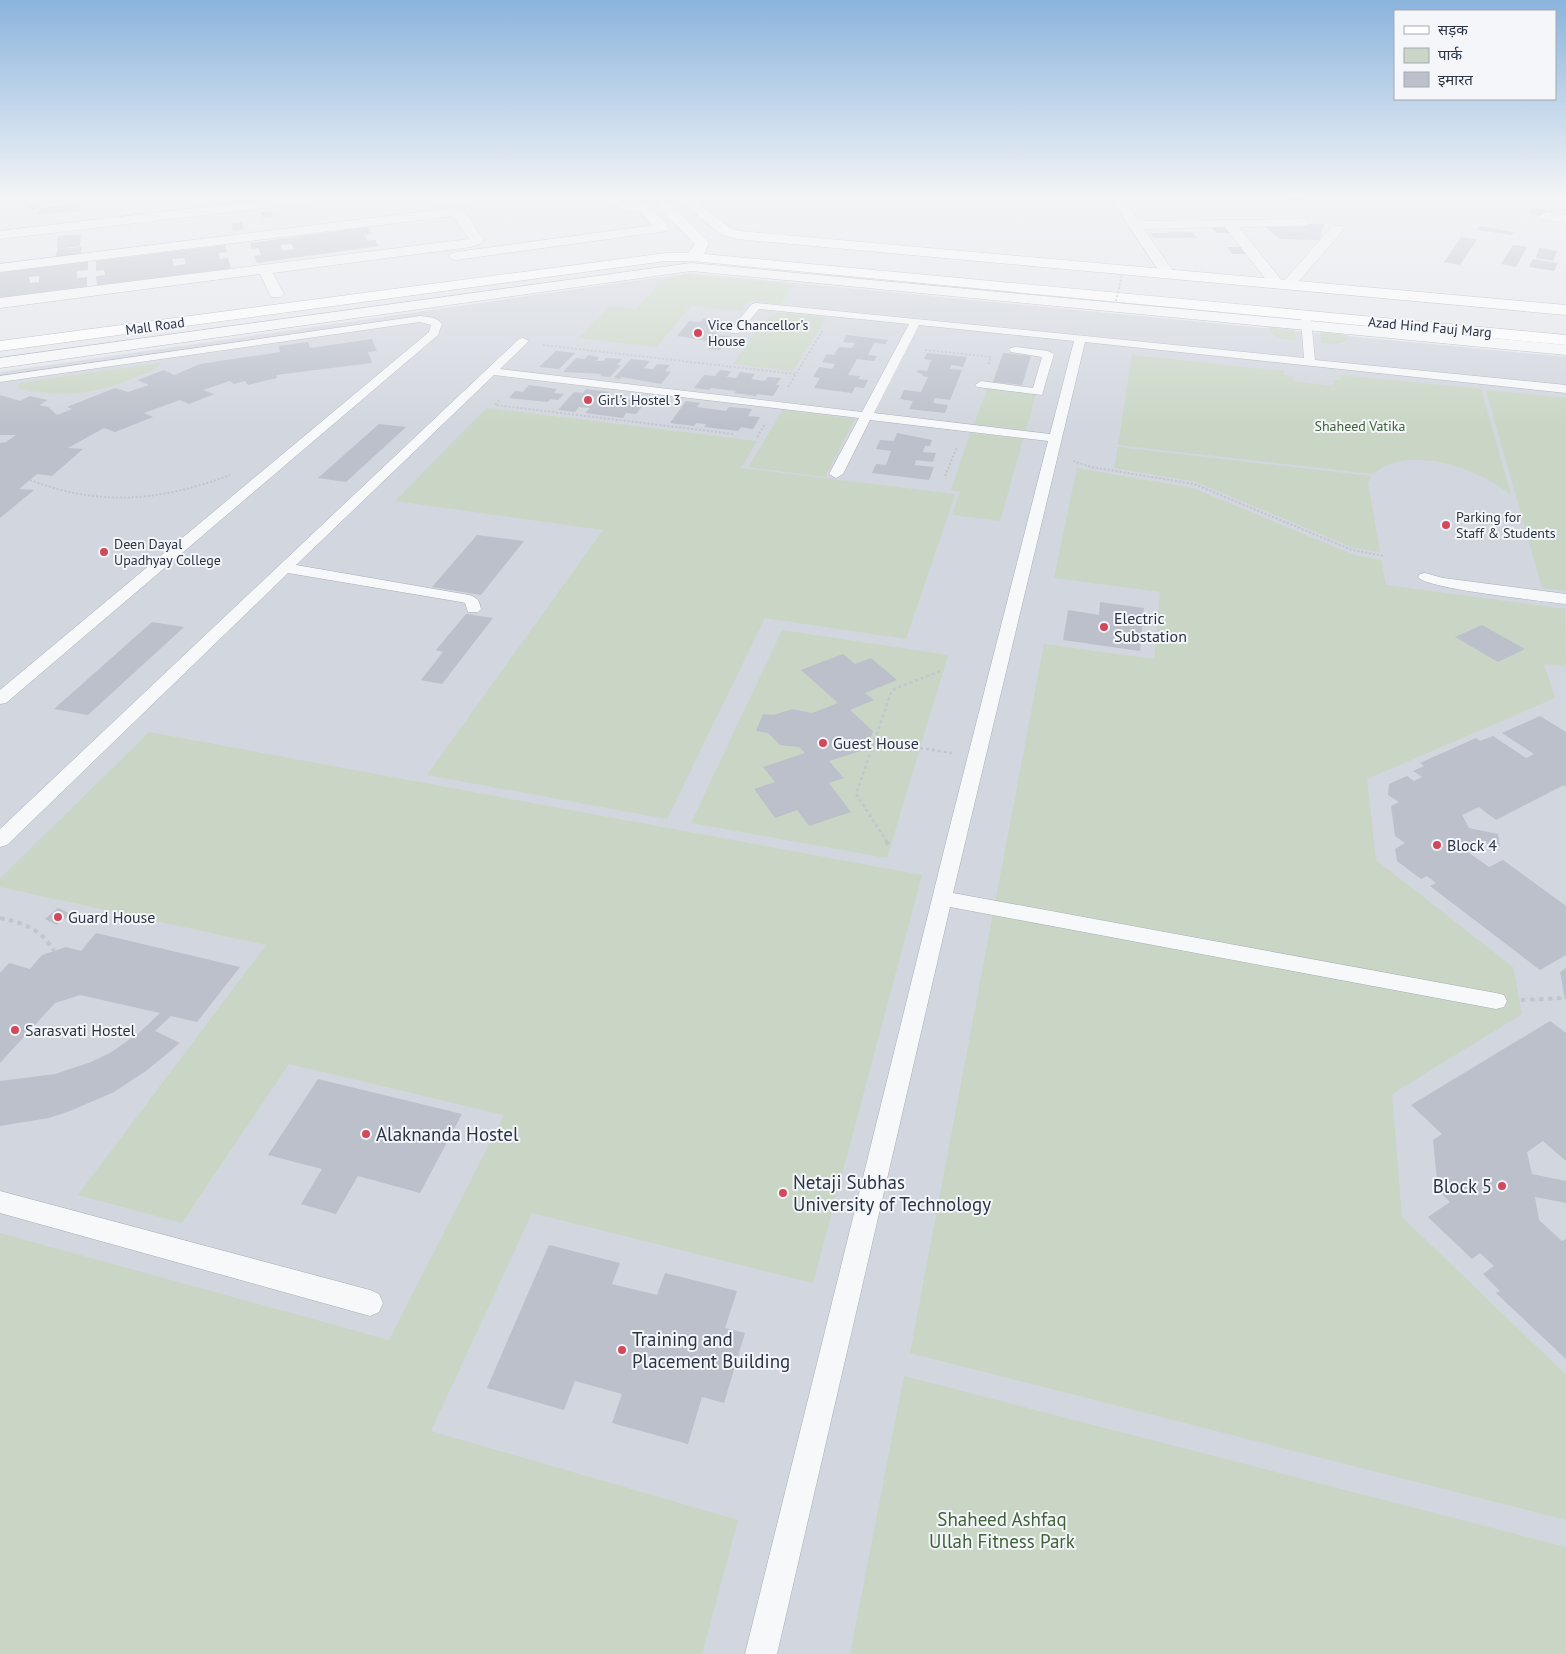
<svg xmlns="http://www.w3.org/2000/svg" width="1566" height="1654" viewBox="0 0 1566 1654" font-family="'PT Sans','Noto Sans Devanagari',sans-serif">
	<style>
		.built { fill: #d2d6de }
		.green { fill: #c9d6c5 }
		.building { fill: #bbc0ca; fill-rule: evenodd }
		.lines { fill: none; stroke-linecap: round; stroke-linejoin: round }
		.lane-casing { stroke: #a9aeb7; stroke-width: 1 }
		.street-casing { stroke: #a9aeb7; stroke-width: 1 }
		.secondary-casing { stroke: #a9aeb7; stroke-width: 1 }
		.path-far2 { stroke: #c2c5cb; stroke-width: 2; stroke-dasharray: 2 2; stroke-linecap: butt }
		.path-far1 { stroke: #c2c5cb; stroke-width: 2.5; stroke-dasharray: 3 3; stroke-linecap: butt }
		.path { stroke: #c2c5cb; stroke-width: 4; stroke-dasharray: 4.5 4.5; stroke-linecap: butt }
		.lane { fill: #f7f8fa; fill-rule: evenodd }
		.street { fill: #f7f8fa; fill-rule: evenodd }
		.secondary { fill: #fff; fill-rule: evenodd }
		.path-bridge { stroke: #c2c5cb; stroke-width: 2; stroke-dasharray: 2 2; stroke-linecap: butt }
		.poi-dot { fill: #d1495b; stroke: #f4f6f9; stroke-width: 2 }
		.labels { text-anchor: middle; stroke-width: 4; stroke-linejoin: round; paint-order: stroke }
		.far-poi-label { font-size: 14px; fill: #2b3445; stroke: #f4f6f9; text-anchor: start }
		.far-street-label { font-size: 14px; fill: #2b3445; stroke: #f4f6f9 }
		.far-park-label { font-size: 14px; fill: #3f6138; stroke: #f4f6f9 }
		.poi-label { font-size: 16px; fill: #2b3445; stroke: #f4f6f9; text-anchor: start }
		.near-poi-label { font-size: 19px; fill: #2b3445; stroke: #f4f6f9; text-anchor: start }
		.near-park-label { font-size: 19px; fill: #3f6138; stroke: #f4f6f9 }
	</style>
	<rect width="100%" height="100%" fill="#e4e7ec"/>
	<path class="built" d="M 690,273 L 1566,357 L 1566,1654 L 0,1654 L 0,372 Z"/>
	<g class="green">
		<path d="M 688,275 L 794,285 L 780,304 L 749,301 L 741,311 L 691,306 L 656,347 L 578,338 L 610,306 L 636,309 L 664,279 Z"/>
		<path d="M 778,313 L 826,318 L 793,371 L 733,364 L 764,321 Z"/>
		<path d="M 1268,327 L 1294,330 L 1296,341 C 1285,339 1271,339 1268,327 Z"/>
		<path d="M 1320,332 L 1348,335 L 1348,338 C 1342,347 1330,344 1321,343 Z"/>
		<path d="M 1132,355 L 1284,371 L 1284,375 L 1292,376 L 1293,381 L 1333,386 L 1333,380 L 1341,380 L 1340,375 L 1481,389 L 1511,495 C 1478,468 1410,443 1373,474 L 1118,445 Z"/>
		<path d="M 161,363 C 156,370 146,373 138,376 C 97,394 64,398 20,389 L 17,386 L 20,383 Z"/>
		<path d="M 987,389 L 1036,394 L 1026,430 L 974,424 Z"/>
		<path d="M 1486,390 L 1566,398 L 1566,591 L 1542,588 Z"/>
		<path d="M 487,408 L 757,441 L 741,468 L 955,494 L 906,639 L 765,618 L 667,819 L 427,775 L 603,530 L 395,501 Z"/>
		<path d="M 783,410 L 855,419 L 825,477 L 748,467 Z"/>
		<path d="M 970,433 L 1023,439 L 1000,521 L 952,515 L 960,492 L 951,490 Z"/>
		<path d="M 1118,447 L 1371,476 L 1368,483 L 1380,552 L 1354,548 L 1196,482 L 1114,468 Z"/>
		<path d="M 1077,468 L 1193,488 L 1354,555 L 1381,560 L 1386,585 L 1565,609 L 1566,666 L 1544,664 L 1555,698 L 1367,779 L 1376,860 L 1513,967 L 1522,1014 L 1392,1094 L 1402,1217 L 1566,1375 L 1566,1520 L 910,1353 L 1044,644 L 1154,659 L 1160,592 L 1054,578 Z"/>
		<path d="M 782,630 L 948,655 L 887,858 L 691,823 Z"/>
		<path d="M 149,732 L 922,875 L 813,1283 L 532,1213 L 431,1431 L 738,1520 L 702,1654 L 0,1654 L 0,1233 L 389,1340 L 504,1115 L 289,1064 L 182,1223 L 78,1195 L 266,945 L 0,887 L 0,879 Z"/>
		<path d="M 904,1376 L 1566,1547 L 1566,1654 L 850,1654 Z"/>
	</g>
	<g class="building">
		<path d="M 1283,195 L 1300,195 L 1308,202 L 1291,203 Z"/>
		<path d="M 41,202 L 39,208 L 26,209 L 29,203 Z"/>
		<path d="M 81,204 L 79,211 L 37,215 L 40,208 Z"/>
		<path d="M 1532,208 L 1547,210 L 1544,216 L 1529,214 Z"/>
		<path d="M 271,211 L 274,217 L 263,218 L 261,212 Z"/>
		<path d="M 242,222 L 244,229 L 233,231 L 231,223 Z"/>
		<path d="M 1324,224 L 1319,240 L 1280,239 L 1263,225 Z"/>
		<path d="M 1210,226 L 1224,226 L 1230,233 L 1216,233 Z"/>
		<path d="M 1479,226 L 1514,232 L 1512,235 L 1477,230 Z"/>
		<path d="M 368,227 L 372,234 L 364,235 L 368,241 L 375,240 L 379,246 L 257,263 L 254,256 L 261,255 L 258,248 L 252,249 L 250,243 ZM 291,244 L 294,249 L 283,251 L 280,245 Z"/>
		<path d="M 1192,232 L 1197,238 L 1154,238 L 1150,233 Z"/>
		<path d="M 81,234 L 80,246 L 57,249 L 58,236 Z"/>
		<path d="M 1461,237 L 1477,239 L 1460,265 L 1444,262 Z"/>
		<path d="M 225,245 L 227,252 L 219,253 L 220,259 L 228,258 L 231,269 L 97,286 L 96,276 L 105,275 L 104,270 L 96,271 L 96,261 ZM 184,258 L 186,264 L 174,266 L 172,259 Z"/>
		<path d="M 1513,245 L 1527,247 L 1516,267 L 1501,264 Z"/>
		<path d="M 82,247 L 80,255 L 55,257 L 58,249 Z"/>
		<path d="M 1227,247 L 1243,247 L 1248,254 L 1232,254 Z"/>
		<path d="M 1539,248 L 1557,251 L 1553,261 L 1536,258 Z"/>
		<path d="M 1533,259 L 1558,263 L 1554,271 L 1529,267 Z"/>
		<path d="M 88,261 L 88,270 L 77,271 L 77,278 L 87,277 L 87,288 L 0,299 L 0,271 ZM 39,276 L 39,282 L 30,283 L 29,277 Z"/>
		<path d="M 703,318 L 722,320 L 719,325 L 728,326 L 723,332 L 718,331 L 716,335 L 730,336 L 720,350 L 708,349 L 713,342 L 677,336 L 689,321 L 700,322 Z"/>
		<path d="M 847,335 L 888,340 L 885,344 L 874,343 L 868,355 L 877,356 L 874,361 L 857,359 L 848,375 L 860,376 L 858,379 L 868,380 L 864,388 L 855,387 L 852,393 L 814,388 L 820,378 L 813,377 L 819,367 L 832,369 L 835,364 L 822,362 L 827,354 L 834,355 L 839,347 L 852,348 L 855,343 L 843,342 Z"/>
		<path d="M 372,339 L 377,351 L 368,352 L 372,363 L 276,375 L 277,378 L 248,385 L 245,381 L 234,384 L 230,381 L 203,390 L 214,394 L 189,404 L 180,400 L 144,413 L 153,417 L 115,432 L 104,428 L 68,448 L 83,449 L 52,476 L 37,474 L 19,489 L 34,490 L 0,518 L 0,443 L 6,442 L 16,435 L 0,435 L 0,395 L 20,401 L 30,396 L 48,400 L 39,405 L 48,407 L 57,415 L 72,409 L 67,407 L 115,388 L 128,392 L 149,385 L 138,380 L 164,370 L 174,375 L 200,364 L 280,352 L 279,346 L 308,342 L 310,348 Z"/>
		<path d="M 556,351 L 575,353 L 559,369 L 539,367 Z"/>
		<path d="M 927,353 L 967,357 L 963,367 L 951,365 L 950,369 L 962,370 L 950,400 L 935,398 L 933,403 L 948,405 L 945,413 L 909,409 L 913,401 L 900,399 L 904,390 L 921,392 L 928,377 L 922,376 L 923,374 L 917,373 L 918,370 L 927,371 L 931,360 L 924,359 Z"/>
		<path d="M 1003,353 L 1031,356 L 1022,385 L 993,382 Z"/>
		<path d="M 588,355 L 599,357 L 596,361 L 603,361 L 606,358 L 622,359 L 617,365 L 621,365 L 610,377 L 600,376 L 602,374 L 563,372 L 576,358 L 585,359 Z"/>
		<path d="M 631,359 L 650,361 L 644,368 L 653,369 L 657,364 L 670,365 L 665,371 L 671,372 L 661,384 L 621,377 L 620,379 L 614,378 Z"/>
		<path d="M 720,370 L 731,371 L 727,377 L 736,378 L 740,372 L 755,374 L 751,379 L 765,381 L 768,377 L 781,378 L 776,385 L 780,385 L 773,396 L 757,394 L 756,396 L 734,393 L 736,391 L 711,388 L 709,390 L 694,388 L 704,375 L 715,376 Z"/>
		<path d="M 529,385 L 557,389 L 554,393 L 564,394 L 558,400 L 551,399 L 547,402 L 509,398 L 515,391 L 523,392 Z"/>
		<path d="M 586,389 L 610,392 L 606,397 L 633,400 L 636,396 L 649,398 L 636,414 L 626,413 L 623,418 L 585,413 L 590,408 L 579,407 L 575,412 L 558,410 L 574,392 L 583,393 Z"/>
		<path d="M 686,401 L 700,403 L 697,407 L 726,411 L 729,407 L 752,409 L 748,416 L 760,417 L 753,429 L 741,427 L 738,431 L 704,427 L 706,424 L 696,423 L 694,426 L 670,423 Z"/>
		<path d="M 379,424 L 406,427 L 346,482 L 318,478 Z"/>
		<path d="M 897,433 L 932,440 L 930,446 L 925,446 L 923,452 L 936,453 L 933,462 L 916,460 L 915,465 L 934,467 L 929,480 L 872,473 L 876,464 L 886,465 L 891,451 L 876,449 L 880,440 L 894,441 Z"/>
		<path d="M 477,535 L 524,541 L 481,595 L 432,587 Z"/>
		<path d="M 1100,602 L 1144,608 L 1140,651 L 1063,640 L 1068,610 L 1099,615 Z"/>
		<path d="M 466,614 L 493,618 L 442,684 L 421,680 L 443,652 L 436,650 Z"/>
		<path d="M 152,622 L 184,627 L 88,715 L 54,709 Z"/>
		<path d="M 1482,625 L 1525,649 L 1498,662 L 1455,637 Z"/>
		<path d="M 843,654 L 855,664 L 871,658 L 897,680 L 865,693 L 874,700 L 850,710 L 873,731 L 867,749 L 829,761 L 844,778 L 829,783 L 851,812 L 809,826 L 797,810 L 775,818 L 754,789 L 775,782 L 763,767 L 805,753 L 799,747 L 780,745 L 768,733 L 756,731 L 763,714 L 774,715 L 792,709 L 812,713 L 838,703 L 801,670 Z"/>
		<path d="M 1540,716 L 1566,732 L 1566,787 L 1564,785 L 1496,820 L 1479,807 L 1462,815 L 1469,828 L 1498,834 L 1500,846 L 1473,842 L 1469,853 L 1489,867 L 1503,860 L 1566,906 L 1566,955 L 1540,970 L 1430,886 L 1436,883 L 1427,876 L 1421,879 L 1397,861 L 1395,849 L 1405,843 L 1395,836 L 1391,806 L 1399,802 L 1388,795 L 1389,784 L 1407,776 L 1414,781 L 1422,777 L 1413,771 L 1424,766 L 1420,763 L 1476,738 L 1480,741 L 1493,736 L 1526,758 L 1534,754 L 1502,733 Z"/>
		<path d="M 58,908 L 71,914 L 57,925 L 45,919 Z"/>
		<path d="M 96,933 L 240,967 L 197,1022 L 171,1016 L 155,1031 L 180,1043 L 146,1071 L 114,1092 L 70,1111 L 49,1118 L 0,1126 L 0,1081 L 55,1074 L 91,1062 L 110,1053 L 139,1033 L 160,1013 L 80,995 L 55,1003 L 0,1063 L 0,973 L 9,963 L 30,969 L 42,955 L 66,947 L 81,951 Z"/>
		<path d="M 1566,968 L 1566,999 L 1565,999 L 1560,972 Z"/>
		<path d="M 1550,1021 L 1566,1033 L 1566,1161 L 1543,1141 L 1527,1152 L 1532,1174 L 1566,1181 L 1566,1203 L 1535,1197 L 1539,1220 L 1562,1241 L 1566,1239 L 1566,1359 L 1496,1293 L 1500,1291 L 1483,1274 L 1494,1266 L 1480,1253 L 1472,1259 L 1428,1217 L 1450,1202 L 1438,1190 L 1433,1140 L 1442,1134 L 1411,1105 Z"/>
		<path d="M 318,1079 L 462,1114 L 420,1193 L 358,1176 L 336,1214 L 301,1204 L 322,1169 L 268,1155 Z"/>
		<path d="M 549,1245 L 620,1263 L 612,1284 L 657,1295 L 665,1273 L 737,1291 L 725,1328 L 745,1333 L 724,1403 L 702,1397 L 688,1444 L 612,1423 L 622,1394 L 575,1381 L 564,1410 L 487,1388 Z"/>
	</g>
	<g class="lines">
		<g class="lane-casing">
			<g id="lane">
				<path d="M 756,303 L 1304,358 L 1301,319 L 1298,315 L 1303,312 L 1311,318 L 1315,360 L 1566,385 L 1566,393 L 1085,342 L 953,893 L 1496,993 L 1504,995 L 1507,1001 L 1504,1007 L 1496,1009 L 950,907 L 777,1654 L 745,1654 L 948,834 L 1048,441 L 870,420 L 843,474 L 836,478 L 829,474 L 859,418 L 494,375 L 296,565 L 469,595 C 478,598 479,600 481,609 L 478,612 L 468,612 L 465,603 L 461,602 L 288,573 L 7,845 L 0,847 L 0,829 L 519,339 L 523,338 L 529,341 L 500,369 L 862,412 L 909,324 L 759,309 L 739,333 L 731,333 L 730,331 L 731,329 L 752,304 ZM 919,325 L 1074,341 L 1050,434 L 874,413 Z"/>
				<path d="M 420,316 C 429,317 437,317 442,324 L 438,335 L 6,703 L 0,704 L 0,690 L 429,332 L 431,325 L 420,322 L 0,382 L 0,376 Z"/>
				<path d="M 1015,347 L 1048,351 L 1054,354 L 1042,395 L 977,387 L 975,385 L 981,381 L 1033,388 L 1042,357 L 1011,352 L 1009,350 L 1011,348 Z"/>
				<path d="M 1425,573 L 1443,578 L 1566,594 L 1566,604 C 1544,601 1426,589 1418,577 L 1420,574 Z"/>
				<path d="M 0,1191 L 370,1290 L 379,1294 L 383,1303 L 379,1312 L 370,1316 L 0,1213 Z"/>
			</g>
		</g>
		<g class="street-casing">
			<g id="street">
				<path d="M 307,195 L 348,195 L 342,199 L 0,239 L 0,231 Z"/>
				<path d="M 372,195 L 461,197 L 464,195 L 549,195 L 550,197 L 544,201 L 477,199 L 463,205 L 378,199 Z"/>
				<path d="M 601,195 L 615,195 L 624,202 L 648,205 L 650,208 C 639,219 609,205 601,195 Z"/>
				<path d="M 1108,195 L 1121,195 L 1138,221 L 1307,219 L 1309,222 L 1307,225 L 1302,226 L 1239,227 L 1283,282 L 1332,226 L 1342,226 L 1344,229 L 1293,288 L 1288,289 L 1281,286 L 1271,286 L 1225,227 L 1144,229 L 1175,274 L 1173,277 L 1163,277 Z"/>
				<path d="M 453,208 L 464,210 L 484,240 L 482,243 L 471,247 L 273,273 L 284,294 L 281,297 L 271,297 L 260,274 L 0,308 L 0,298 L 469,239 L 453,216 L 0,272 L 0,264 Z"/>
				<path d="M 1546,212 L 1566,215 L 1566,223 L 1541,219 L 1539,216 Z"/>
				<path d="M 662,224 L 669,228 L 667,231 L 456,260 L 451,259 L 449,256 L 451,253 L 456,252 Z"/>
				<path d="M 691,263 L 1566,345 L 1566,355 L 691,271 L 0,368 L 0,358 Z"/>
			</g>
		</g>
		<g class="secondary-casing">
			<g id="secondary">
				<path d="M 624,195 L 637,195 L 666,223 L 668,226 L 666,229 L 656,229 Z"/>
				<path d="M 647,195 L 661,195 L 707,240 L 709,243 L 704,254 L 1566,335 L 1566,345 L 692,261 L 666,261 L 0,351 L 0,341 L 666,253 L 688,253 L 695,244 Z"/>
				<path d="M 674,195 L 688,195 L 730,228 L 739,231 L 1566,305 L 1566,315 L 737,239 L 720,234 Z"/>
			</g>
		</g>
		<g class="path-far2">
			<path d="M 543,345 L 795,374"/>
			<path d="M 925,350 L 991,357 L 988,366"/>
			<path d="M 788,387 L 823,330"/>
			<path d="M 499,400 L 495,405 L 734,434"/>
			<path d="M 757,437 L 765,424"/>
			<path d="M 1073,461 L 1091,467 L 1194,484 L 1352,550 L 1384,556"/>
			<path d="M 945,476 L 957,447"/>
			<path d="M 30,480 C 100,507 161,501 230,475"/>
		</g>
		<g class="path-far1">
			<path d="M 920,748 L 952,753"/>
			<path d="M 887,842 L 856,794 L 892,690 L 943,670"/>
		</g>
		<g class="path">
			<path d="M 886,841 L 890,847"/>
			<path d="M 0,918 C 24,923 41,929 54,951"/>
			<path d="M 1521,1000 L 1565,998"/>
		</g>
		<use href="#lane" class="lane"/>
		<use href="#street" class="street"/>
		<use href="#secondary" class="secondary"/>
		<path class="path-bridge" d="M 1116,301 L 1122,275"/>
	</g>
	<linearGradient id="sky" x2="0" y2="1"><stop stop-color="#8bb4dd"/><stop offset="0.46" stop-color="#f3f4f6"/><stop offset="1" stop-color="#f3f4f6" stop-opacity="0"/></linearGradient>
	<rect width="1566" height="427" fill="url(#sky)"/>
	<g class="poi-dot">
		<circle cx="698" cy="333" r="5"/>
		<circle cx="588" cy="400" r="5"/>
		<circle cx="1446" cy="525" r="5"/>
		<circle cx="104" cy="552" r="5"/>
		<circle cx="1104" cy="627" r="5"/>
		<circle cx="823" cy="743" r="5"/>
		<circle cx="1437" cy="845" r="5"/>
		<circle cx="58" cy="917" r="5"/>
		<circle cx="15" cy="1030" r="5"/>
		<circle cx="366" cy="1134" r="5"/>
		<circle cx="1502" cy="1186" r="5"/>
		<circle cx="783" cy="1193" r="5"/>
		<circle cx="622" cy="1350" r="5"/>
	</g>
	<g class="labels">
		<g class="far-poi-label">
			<text x="708" y="330">Vice Chancellor's<tspan x="708" dy="16">House</tspan></text>
			<text x="598" y="405">Girl's Hostel 3</text>
			<text x="1456" y="522">Parking for<tspan x="1456" dy="16">Staff &amp; Students</tspan></text>
			<text x="114" y="549">Deen Dayal<tspan x="114" dy="16">Upadhyay College</tspan></text>
		</g>
		<g class="far-street-label">
			<text transform="translate(155 326) rotate(-8)" y="5">Mall Road</text>
			<text transform="translate(1430 327) rotate(5)" y="5">Azad Hind Fauj Marg</text>
		</g>
		<g class="far-park-label">
			<text x="1360" y="431">Shaheed Vatika</text>
		</g>
		<g class="poi-label">
			<text x="1114" y="624">Electric<tspan x="1114" dy="18">Substation</tspan></text>
			<text x="833" y="749">Guest House</text>
			<text x="1447" y="851">Block 4</text>
			<text x="68" y="923">Guard House</text>
			<text x="25" y="1036">Sarasvati Hostel</text>
		</g>
		<g class="near-poi-label">
			<text x="376" y="1141">Alaknanda Hostel</text>
			<text x="793" y="1189">Netaji Subhas<tspan x="793" dy="22">University of Technology</tspan></text>
			<text x="1492" y="1193" text-anchor="end">Block 5</text>
			<text x="632" y="1346">Training and<tspan x="632" dy="22">Placement Building</tspan></text>
		</g>
		<g class="near-park-label">
			<text x="1002" y="1526">Shaheed Ashfaq<tspan x="1002" dy="22">Ullah Fitness Park</tspan></text>
		</g>
	</g>
	<rect x="1394" y="10" width="162" height="90" fill="#f4f6f9" stroke="#a4a8b1"/>
	<rect x="1404" y="26" width="25" height="8" fill="#ffffff" stroke="#a4a8b1"/>
	<text x="1438" y="35" font-size="15" fill="#2b3445">सड़क</text>
	<rect x="1404" y="48" width="25" height="15" fill="#c9d6c5" stroke="#a4a8b1"/>
	<text x="1438" y="60" font-size="15" fill="#2b3445">पार्क</text>
	<rect x="1404" y="72" width="25" height="15" fill="#bbc0ca" stroke="#a4a8b1"/>
	<text x="1438" y="85" font-size="15" fill="#2b3445">इमारत</text>
</svg>
